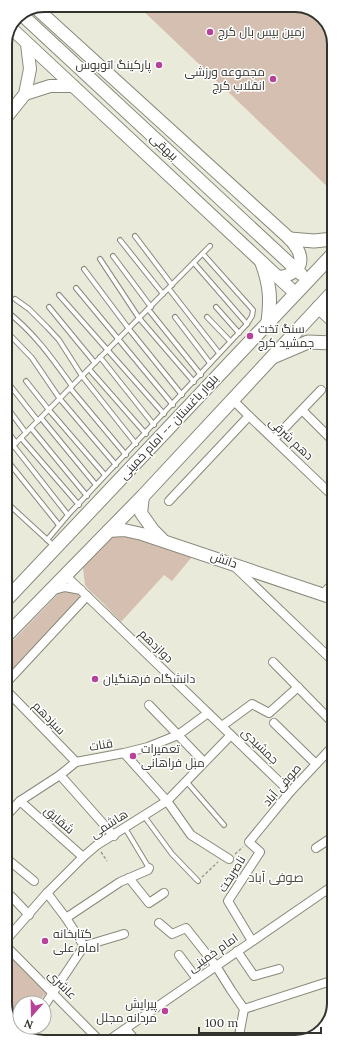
<svg xmlns="http://www.w3.org/2000/svg" width="339" height="1047" viewBox="0 0 339 1047" font-family="Lora,Cairo,serif">
	<style>
		.green { fill: #d5bfb1 }
		.lines { fill: none; stroke-linecap: round; stroke-linejoin: round }
		.lane-casing { stroke: #89897b; stroke-width: 6 }
		.street-casing { stroke: #89897b; stroke-width: 10 }
		.secondary-casing { stroke: #89897b; stroke-width: 14 }
		.primary-casing { stroke: #89897b; stroke-width: 15 }
		.path { stroke: #9c9c91; stroke-width: 1.5; stroke-dasharray: 3 2; stroke-linecap: butt }
		.lane { stroke: #fff; stroke-width: 4 }
		.street { stroke: #fff; stroke-width: 8 }
		.secondary { stroke: #fff; stroke-width: 12 }
		.primary { stroke: #fff; stroke-width: 13 }
		.poi-dot { fill: #b6429a; stroke: #fff; stroke-width: 1.5 }
		.labels { text-anchor: middle; stroke-width: 3; stroke-linejoin: round; paint-order: stroke }
		.poi-label { font-size: 12px; fill: #33332d; stroke: #fff; text-anchor: start }
		.street-label { font-size: 12px; fill: #33332d; stroke: #fff }
		.neighbourhood-label { font-size: 13px; fill: #515144; stroke: #fff }
		.rim { fill: none; stroke: #33332d; stroke-width: 2 }
	</style>
	<rect width="100%" height="100%" fill="#eaeadb"/>
	<g class="green">
		<path d="M 137,5 L 300,5 L 321,14 L 333,34 L 333,192 Z"/>
		<path d="M 126,534 L 190,553 L 191,558 L 172,581 L 164,575 L 121,622 L 103,603 L 89,590 L 85,585 L 83,568 L 87,559 L 111,536 Z"/>
		<path d="M 65,587 L 78,593 L 80,597 L 6,677 L 6,648 Z"/>
		<path d="M 9,953 L 47,992 L 38,1003 L 20,1003 L 20,1025 L 17,1030 L 6,1013 L 6,956 Z"/>
	</g>
	<g class="lines">
		<g class="lane-casing">
			<g id="lane">
				<path d="M 135,236 L 172,285"/>
				<path d="M 120,240 L 163,294"/>
				<path d="M 113,256 L 151,307"/>
				<path d="M 100,259 L 139,318 L 194,382"/>
				<path d="M 194,263 L 247,324"/>
				<path d="M 84,269 L 129,329 L 182,395"/>
				<path d="M 76,288 L 173,405"/>
				<path d="M 169,289 L 219,353"/>
				<path d="M 59,295 L 164,414"/>
				<path d="M 15,299 L 29,309 L 47,327 L 59,340 L 82,376 L 136,444"/>
				<path d="M 49,307 L 95,363"/>
				<path d="M 216,307 L 239,333"/>
				<path d="M 148,309 L 201,375"/>
				<path d="M 5,310 C 33,331 52,358 72,386"/>
				<path d="M 175,317 L 210,363"/>
				<path d="M 207,317 L 230,341"/>
				<path d="M 8,333 L 32,358 L 60,399 L 116,465"/>
				<path d="M 100,357 L 154,425"/>
				<path d="M 89,369 L 146,434"/>
				<path d="M 5,379 L 38,421"/>
				<path d="M 26,381 L 49,410 L 105,475"/>
				<path d="M 70,388 L 126,455"/>
				<path d="M 6,406 L 26,433"/>
				<path d="M 41,418 L 96,485"/>
				<path d="M 31,428 L 87,496"/>
				<path d="M 6,429 L 16,443"/>
				<path d="M 21,438 L 79,505"/>
				<path d="M 13,445 L 68,515"/>
				<path d="M 6,453 L 210,246"/>
				<path d="M 6,459 L 59,525"/>
				<path d="M 6,502 L 54,546"/>
				<path d="M 47,540 L 68,515 L 247,324 L 252,316 L 253,310 L 203,254"/>
				<path d="M 186,781 L 224,825"/>
				<path d="M 144,816 L 172,854 L 198,881"/>
				<path d="M 125,828 L 149,868"/>
			</g>
		</g>
		<g class="street-casing">
			<g id="street">
				<path d="M 302,410 L 333,441"/>
				<path d="M 249,416 L 333,496"/>
				<path d="M 274,439 L 321,390"/>
				<path d="M 169,501 L 249,416 L 233,400"/>
				<path d="M 235,567 L 334,662"/>
				<path d="M 65,575 L 290,792"/>
				<path d="M 54,590 L 65,587 L 81,590"/>
				<path d="M 323,594 L 333,583"/>
				<path d="M 273,662 L 334,724"/>
				<path d="M 6,683 L 87,596"/>
				<path d="M 6,690 L 76,762"/>
				<path d="M 149,705 L 204,762"/>
				<path d="M 274,723 L 316,764"/>
				<path d="M 222,726 L 252,704 L 269,713 L 298,687"/>
				<path d="M 124,753 L 167,801 L 191,835 L 229,859"/>
				<path d="M 60,775 L 114,836"/>
				<path d="M 20,801 L 83,857"/>
				<path d="M 6,816 L 20,801 L 60,775 L 76,762 L 124,753 L 148,747 L 178,735 L 208,713"/>
				<path d="M 316,848 L 334,836"/>
				<path d="M 6,858 L 34,881"/>
				<path d="M 129,878 L 149,903 L 164,893"/>
				<path d="M 11,896 L 29,915"/>
				<path d="M 66,918 L 120,882 L 148,870 L 149,868"/>
				<path d="M 159,923 L 172,934 L 186,928 L 216,966 L 231,990 L 244,1009 L 238,1041"/>
				<path d="M 6,940 L 47,893 L 83,857 L 97,845 L 167,801 L 231,735"/>
				<path d="M 252,941 L 228,901 L 260,852 L 249,842 L 290,792 L 334,745"/>
				<path d="M 6,946 L 101,1042"/>
				<path d="M 84,946 L 124,934"/>
				<path d="M 237,951 L 254,976 L 279,969"/>
				<path d="M 179,955 L 197,979"/>
				<path d="M 44,1006 L 84,946 L 66,918 L 47,893"/>
				<path d="M 244,1009 L 334,980"/>
				<path d="M 126,1029 L 136,1041"/>
				<path d="M 23,1035 L 29,1027"/>
				<path d="M 106,1042 L 334,885"/>
			</g>
		</g>
		<g class="secondary-casing">
			<g id="secondary">
				<path d="M 36,8 L 290,239 C 294,244 299,249 300,256 C 303,270 288,277 277,277"/>
				<path d="M 21,14 L 301,274"/>
				<path d="M 11,28 L 295,293"/>
				<path d="M 25,94 L 50,86 L 73,86"/>
				<path d="M 5,119 L 25,94 L 30,69 L 27,44"/>
				<path d="M 318,307 L 333,321"/>
				<path d="M 143,496 L 141,513 L 153,530 L 162,539"/>
				<path d="M 108,531 L 124,530 L 142,534 L 333,598"/>
			</g>
		</g>
		<g class="primary-casing">
			<g id="primary">
				<path d="M 290,239 L 314,241 L 333,239"/>
				<path d="M 262,263 C 270,285 271,299 268,322"/>
				<path d="M 275,356 L 308,342 L 333,343"/>
				<path d="M 6,600 L 333,254"/>
				<path d="M 6,636 L 143,496 L 333,292"/>
			</g>
		</g>
		<g class="path">
			<path d="M 101,852 L 107,861"/>
			<path d="M 235,854 L 243,847"/>
			<path d="M 202,877 L 218,862"/>
		</g>
		<use href="#lane" class="lane"/>
		<use href="#street" class="street"/>
		<use href="#secondary" class="secondary"/>
		<use href="#primary" class="primary"/>
	</g>
	<g class="poi-dot">
		<circle cx="210" cy="32" r="4"/>
		<circle cx="159" cy="65" r="4"/>
		<circle cx="273" cy="79" r="4"/>
		<circle cx="250" cy="336" r="4"/>
		<circle cx="95" cy="679" r="4"/>
		<circle cx="133" cy="756" r="4"/>
		<circle cx="45" cy="941" r="4"/>
		<circle cx="165" cy="1011" r="4"/>
	</g>
	<g class="labels">
		<g class="poi-label">
			<text x="218" y="36">زمین بیس بال کرج</text>
			<text x="151" y="69" text-anchor="end">پارکینگ اتوبوس</text>
			<text x="265" y="76" text-anchor="end">مجموعه ورزشی<tspan x="265" dy="14">انقلاب کرج</tspan></text>
			<text x="258" y="333">سنگ تخت<tspan x="258" dy="14">جمشید کرج</tspan></text>
			<text x="103" y="683">دانشگاه فرهنگیان</text>
			<text x="141" y="753">تعمیرات<tspan x="141" dy="14">مبل فراهانی</tspan></text>
			<text x="53" y="938">کتابخانه<tspan x="53" dy="14">امام علی</tspan></text>
			<text x="157" y="1008" text-anchor="end">پیرایش<tspan x="157" dy="14">مردانه مجلل</tspan></text>
		</g>
		<g class="street-label">
			<text transform="translate(164 147) rotate(43)" y="4">بیهقی</text>
			<text transform="translate(169 427) rotate(-47)" y="4">بلوار باغستان -- امام خمینی</text>
			<text transform="translate(291 439) rotate(43)" y="4">دهم شرقی</text>
			<text transform="translate(224 560) rotate(19)" y="4">دانش</text>
			<text transform="translate(156 646) rotate(44)" y="4">دوازدهم</text>
			<text transform="translate(49 718) rotate(46)" y="4">سیزدهم</text>
			<text transform="translate(101 745) rotate(-10)" y="4">قنات</text>
			<text transform="translate(260 746) rotate(44)" y="4">جمشیدی</text>
			<text transform="translate(282 785) rotate(-49)" y="4">صوفی آباد</text>
			<text transform="translate(59 820) rotate(41)" y="4">شقایق</text>
			<text transform="translate(109 824) rotate(-33)" y="4">هاشمی</text>
			<text transform="translate(232 874) rotate(-58)" y="4">ناصربخت</text>
			<text transform="translate(213 953) rotate(-35)" y="4">امام خمینی</text>
			<text transform="translate(62 985) rotate(45)" y="4">عاشری</text>
		</g>
		<g class="neighbourhood-label">
			<text x="276" y="882">صوفی آباد</text>
		</g>
	</g>
	<path d="M0 0H339V1047H0ZM44 12H295A32 32 0 0 1 327 44V1003A32 32 0 0 1 295 1035H44A32 32 0 0 1 12 1003V44A32 32 0 0 1 44 12Z" fill="#fff" fill-rule="evenodd"/>
	<path class="rim" d="M44 12H295A32 32 0 0 1 327 44V1003A32 32 0 0 1 295 1035H44A32 32 0 0 1 12 1003V44A32 32 0 0 1 44 12Z"/>
	<g transform="translate(32 1015) rotate(200)"><circle r="19" fill="#ffffff" stroke="#adadab"/>
	<path d="M0-3L7 15L0 10L-7 15Z" fill="#b6429a"/>
	<text y="-6" font-size="11" font-weight="bold" text-anchor="middle" fill="#33332d">N</text>
	</g>
	<path d="M199 1027v6h122v-6" fill="none" stroke="#33332d" stroke-width="2"/>
	<text x="205" y="1027" font-size="12" fill="#33332d" stroke="#ffffff" stroke-width="3" paint-order="stroke">100 m</text>
</svg>
